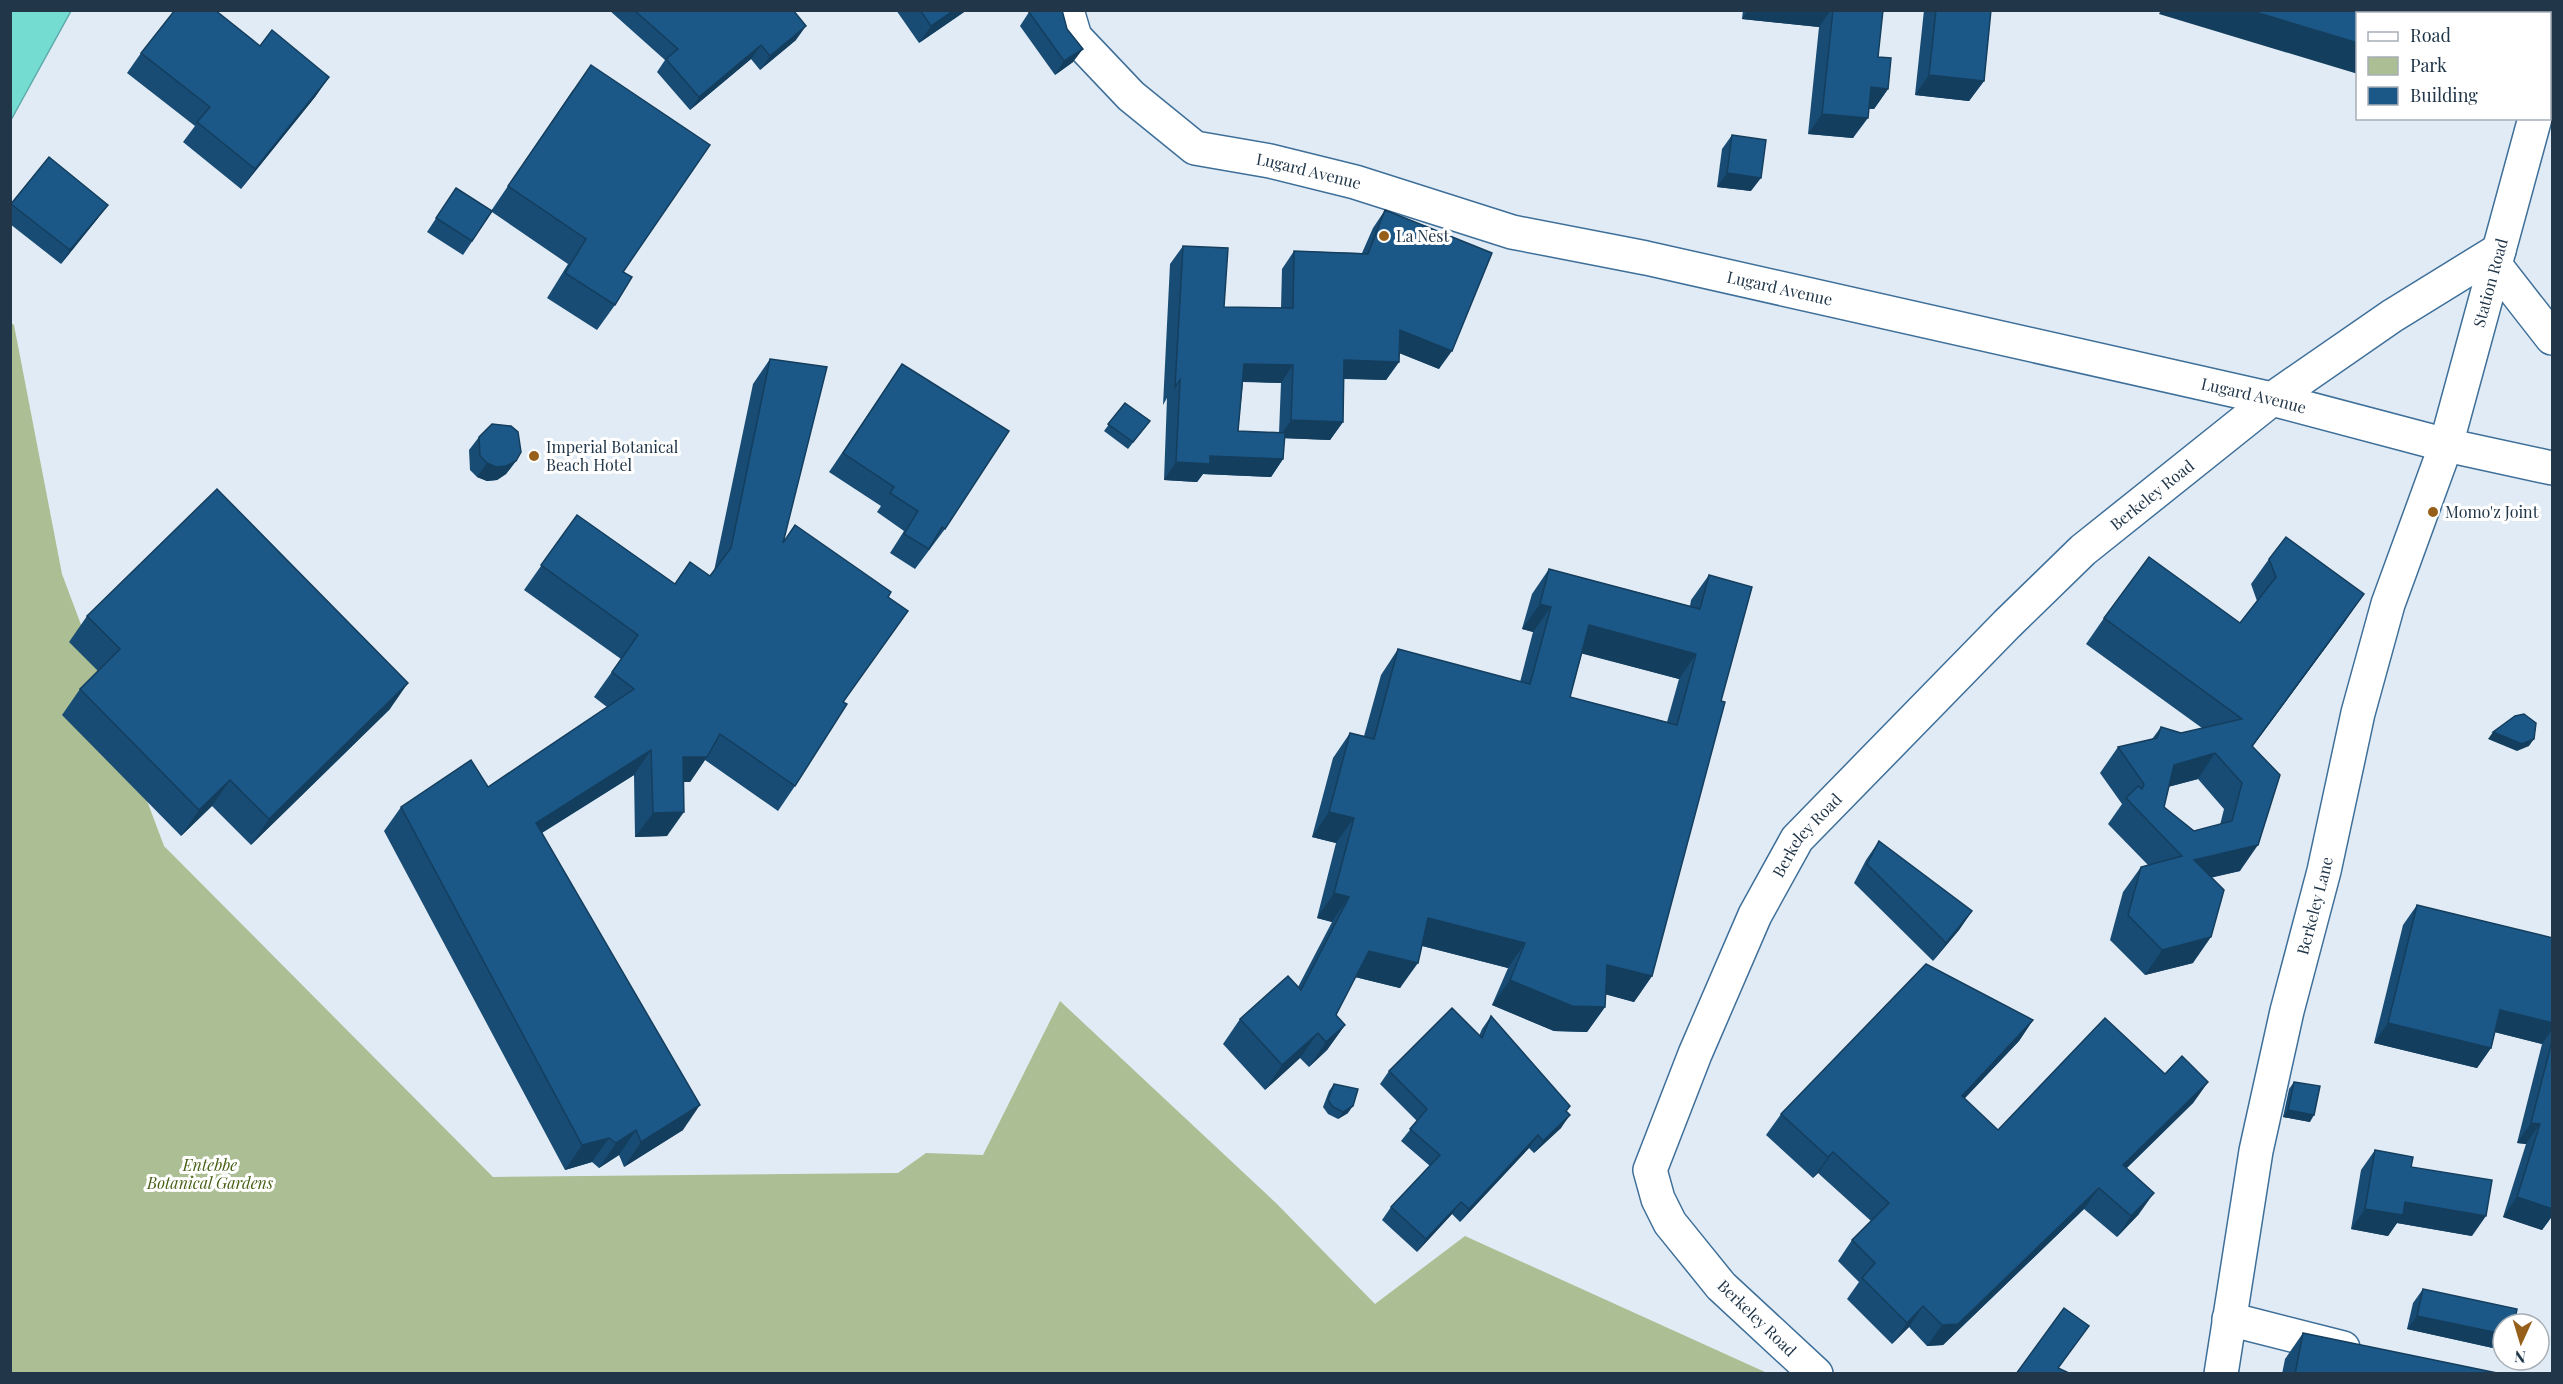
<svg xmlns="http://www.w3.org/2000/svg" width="2563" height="1384" viewBox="0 0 2563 1384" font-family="'Playfair Display',serif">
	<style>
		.green { fill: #acbe93 }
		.water { fill: #75dcd2; stroke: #5caaa9; stroke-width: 1.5 }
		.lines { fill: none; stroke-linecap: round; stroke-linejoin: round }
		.street-casing { stroke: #3e6f99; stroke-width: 36 }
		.secondary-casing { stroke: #3e6f99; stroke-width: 36 }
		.street { stroke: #fff; stroke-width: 33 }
		.secondary { stroke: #fff; stroke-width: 33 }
		.wall { fill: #184c74; fill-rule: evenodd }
		.shaded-wall { fill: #143e5e }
		.building { fill: #1c5887; stroke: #143e5e; stroke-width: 1.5; fill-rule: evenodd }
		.poi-dot { fill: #97601a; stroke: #fff; stroke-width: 2 }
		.labels { text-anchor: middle; stroke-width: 6; stroke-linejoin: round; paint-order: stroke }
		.street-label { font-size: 16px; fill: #213649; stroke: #fff }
		.poi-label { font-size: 16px; fill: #213649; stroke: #fff; text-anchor: start }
		.park-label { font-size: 16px; font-style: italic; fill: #476016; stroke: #fff }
	</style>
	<rect width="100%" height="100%" fill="#e1ebf5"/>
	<path class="green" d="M 10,322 L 14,325 L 62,574 L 164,846 L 493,1177 L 898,1173 L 926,1153 L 983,1155 L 1060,1001 L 1276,1203 L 1375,1304 L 1465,1236 L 1765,1372 L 1764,1373 L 11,1373 Z"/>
	<path class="water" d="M 11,10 L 71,11 L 11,120 L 10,11 Z"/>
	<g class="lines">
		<g class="street-casing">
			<g id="street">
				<path d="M 2550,66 L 2552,55"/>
				<path d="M 2229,1319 L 2343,1348"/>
				<path id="s1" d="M 1816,1374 L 1721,1286 L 1670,1223 L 1658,1199 L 1650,1170 L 1695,1054 L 1755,915 L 1797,839 L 2007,624 L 2083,550 L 2272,399"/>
				<path id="s2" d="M 2221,1374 L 2256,1151 L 2287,1011 L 2324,871 L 2358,713 L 2388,604 L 2446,445 L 2535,118"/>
			</g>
		</g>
		<g class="secondary-casing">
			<g id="secondary">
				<path id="s3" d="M 1067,10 L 1075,37 L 1131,96 L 1195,148 L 1270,161 L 1355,182 L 1512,232 L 1646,258 L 2272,399 L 2446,445 L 2552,468"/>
				<path d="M 2495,265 L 2552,338"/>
				<path d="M 2272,399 L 2392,316 L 2499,250"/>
			</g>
		</g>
		<use href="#street" class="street"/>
		<use href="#secondary" class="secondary"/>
	</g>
	<g class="wall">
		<path d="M 609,10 L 793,10 L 796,40 L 760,70 L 751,59 L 690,110 L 657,72 L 665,60 Z"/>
		<path d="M 896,10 L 967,10 L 919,43 Z"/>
		<path d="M 1743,10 L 1883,10 L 1878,57 L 1888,89 L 1874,109 L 1869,109 L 1853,138 L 1808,134 L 1819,27 L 1742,19 Z"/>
		<path d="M 1924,10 L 1991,10 L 1984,81 L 1969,101 L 1915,95 Z"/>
		<path d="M 1029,12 L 1073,62 L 1055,75 L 1020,26 Z"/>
		<path d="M 260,46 L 329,77 L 315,97 L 241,189 L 183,142 L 195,126 L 127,73 L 141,53 Z"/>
		<path d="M 573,90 L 623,272 L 615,305 L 597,330 L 547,298 L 568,264 L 492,212 L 463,255 L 427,232 L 456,188 L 491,211 Z"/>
		<path d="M 1732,135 L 1751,191 L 1717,187 L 1722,149 Z"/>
		<path d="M 49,157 L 98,218 L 61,264 L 10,224 L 10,205 Z"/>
		<path d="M 1385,210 L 1439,369 L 1399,353 L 1399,362 L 1386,380 L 1344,379 L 1343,422 L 1330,440 L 1284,438 L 1283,459 L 1271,477 L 1203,474 L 1197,482 L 1164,480 L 1167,398 L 1163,405 L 1170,264 L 1183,246 L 1224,307 L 1281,308 L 1282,269 L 1294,251 L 1362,253 L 1373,228 ZM 1243,382 L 1281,383 L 1279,433 L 1238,431 Z"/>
		<path d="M 770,359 L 783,541 L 888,597 L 843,702 L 795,786 L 778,811 L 705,760 L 690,782 L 683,782 L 667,836 L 635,837 L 634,775 L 542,833 L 683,1130 L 624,1167 L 619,1155 L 599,1168 L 592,1162 L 565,1170 L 384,831 L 401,807 L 488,787 L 607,707 L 594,697 L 621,659 L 524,590 L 577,515 L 675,584 L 710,576 L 714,571 L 753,384 Z"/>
		<path d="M 902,364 L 945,529 L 915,569 L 890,553 L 904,531 L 877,512 L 881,506 L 829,472 Z"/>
		<path d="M 1125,403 L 1150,421 L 1128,449 L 1104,431 Z"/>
		<path d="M 479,437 L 516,461 L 506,474 L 497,480 L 487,481 L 477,477 L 470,470 L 469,450 Z"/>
		<path d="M 2269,559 L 2346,620 L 2253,746 L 2240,871 L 2212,877 L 2193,963 L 2145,975 L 2110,940 L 2123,892 L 2141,867 L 2148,865 L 2108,824 L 2122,804 L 2100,773 L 2118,747 L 2152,739 L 2161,727 L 2181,733 L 2202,728 L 2086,644 L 2104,618 L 2240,623 L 2257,601 L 2251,584 ZM 2198,779 L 2224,809 L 2220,825 L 2194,831 L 2164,807 L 2168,787 Z"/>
		<path d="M 1549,569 L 1690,606 L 1691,600 L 1709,575 L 1721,701 L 1652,976 L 1634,1002 L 1606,994 L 1605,1007 L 1587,1032 L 1554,1031 L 1492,1005 L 1508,968 L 1422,946 L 1400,988 L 1355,977 L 1336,1015 L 1345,1025 L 1327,1050 L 1309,1067 L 1300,1058 L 1265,1090 L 1223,1044 L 1240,1019 L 1298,987 L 1332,922 L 1317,918 L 1336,843 L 1312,837 L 1333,758 L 1350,733 L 1364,736 L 1381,675 L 1398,649 L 1520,682 L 1533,632 L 1522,629 L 1532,594 ZM 1582,653 L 1679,679 L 1667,722 L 1570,697 Z"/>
		<path d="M 87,616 L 390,709 L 251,845 L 212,806 L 181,836 L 62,715 L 80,689 L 98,671 L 69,642 Z"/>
		<path d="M 1879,841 L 1972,911 L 1959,930 L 1933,961 L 1854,883 L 1866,860 Z"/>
		<path d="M 2417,905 L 2553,938 L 2553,1215 L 2542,1230 L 2503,1217 L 2526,1144 L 2517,1143 L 2542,1044 L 2495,1032 L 2491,1048 L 2477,1068 L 2374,1043 L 2403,925 Z"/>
		<path d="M 1491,1016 L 1566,1111 L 1561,1128 L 1534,1153 L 1529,1148 L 1460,1222 L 1452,1214 L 1417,1252 L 1382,1220 L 1391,1207 L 1430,1166 L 1401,1141 L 1417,1121 L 1380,1084 L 1389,1071 L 1479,1036 L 1482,1029 Z"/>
		<path d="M 2033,1020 L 2019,1041 L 1964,1099 L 1998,1130 L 2165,1074 L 2208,1082 L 2193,1103 L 2127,1168 L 2139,1214 L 2117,1237 L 2084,1209 L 1943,1345 L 1927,1346 L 1909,1327 L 1892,1344 L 1847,1299 L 1859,1282 L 1838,1261 L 1852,1240 L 1871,1221 L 1818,1173 L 1813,1178 L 1766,1135 L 1781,1114 Z"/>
		<path d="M 2294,1082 L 2310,1122 L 2283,1117 L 2289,1089 Z"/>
		<path d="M 1334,1084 L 1348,1113 L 1338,1119 L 1328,1114 L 1323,1107 L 1329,1091 Z"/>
		<path d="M 2375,1150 L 2411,1167 L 2472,1236 L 2397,1223 L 2388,1236 L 2351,1229 L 2361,1170 Z"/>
		<path d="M 2423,1289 L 2503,1324 L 2503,1348 L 2502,1350 L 2407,1329 L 2413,1303 Z"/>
		<path d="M 2303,1333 L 2502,1374 L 2282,1374 L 2285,1359 Z"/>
	</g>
	<g class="shaded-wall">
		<path d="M 954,10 L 967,10 L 919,43 L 931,26 Z"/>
		<path d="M 1748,10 L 1831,10 L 1819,27 L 1742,19 Z"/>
		<path d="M 2161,10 L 2249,10 L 2358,43 L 2358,74 L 2159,14 Z"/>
		<path d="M 806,26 L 796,40 L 760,70 L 770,56 Z"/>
		<path d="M 761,45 L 751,59 L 690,110 L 699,97 Z"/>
		<path d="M 1083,49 L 1073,62 L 1055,75 L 1064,61 Z"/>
		<path d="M 1929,75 L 1984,81 L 1969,101 L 1915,95 Z"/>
		<path d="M 329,77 L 315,97 L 241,189 L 255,169 Z"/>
		<path d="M 1871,87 L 1888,89 L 1874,109 L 1857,107 Z"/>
		<path d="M 1822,114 L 1868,118 L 1853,138 L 1808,134 Z"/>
		<path d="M 1727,173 L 1761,178 L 1751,191 L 1717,187 Z"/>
		<path d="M 108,205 L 98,218 L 61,264 L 70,250 Z"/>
		<path d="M 1400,330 L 1452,351 L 1439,369 L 1387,348 Z"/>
		<path d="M 1344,360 L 1399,362 L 1386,380 L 1332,378 Z"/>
		<path d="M 1244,364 L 1293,365 L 1281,383 L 1232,381 Z"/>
		<path d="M 1291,420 L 1343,422 L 1330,440 L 1279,438 Z"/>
		<path d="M 1210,456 L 1283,459 L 1271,477 L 1203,474 L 1197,482 L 1164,480 L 1176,462 Z"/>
		<path d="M 516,461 L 506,474 L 497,480 L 487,481 L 477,477 L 487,463 Z"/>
		<path d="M 2364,594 L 2346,620 L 2234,771 L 2252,746 Z"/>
		<path d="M 1540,604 L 1551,607 L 1533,632 L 1522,629 Z"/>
		<path d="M 1589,625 L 1696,654 L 1679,679 L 1572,651 Z"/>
		<path d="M 408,683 L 390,709 L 251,845 L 269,819 Z"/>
		<path d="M 2493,732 L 2534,739 L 2529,746 L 2517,751 L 2488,739 Z"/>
		<path d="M 651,750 L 634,775 L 519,847 L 536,823 Z"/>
		<path d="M 2215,753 L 2198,779 L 2156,790 L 2174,765 Z"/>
		<path d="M 683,757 L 707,757 L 690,782 L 665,782 Z"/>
		<path d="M 230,780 L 212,806 L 181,836 L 199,810 Z"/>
		<path d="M 684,812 L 667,836 L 635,837 L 653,813 Z"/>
		<path d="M 1329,812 L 1354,818 L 1336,843 L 1312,837 Z"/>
		<path d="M 2258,845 L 2240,871 L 2176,886 L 2194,860 Z"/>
		<path d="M 1334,893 L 1349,897 L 1332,922 L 1317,918 Z"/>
		<path d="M 1972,911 L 1959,930 L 1933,961 L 1946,943 Z"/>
		<path d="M 1428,918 L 1525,943 L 1508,968 L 1411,943 Z"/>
		<path d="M 2211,937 L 2193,963 L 2145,975 L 2162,950 Z"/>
		<path d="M 1369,951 L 1418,963 L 1400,988 L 1351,976 Z"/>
		<path d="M 1607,965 L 1652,976 L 1634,1002 L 1589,990 Z"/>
		<path d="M 1510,980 L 1605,1007 L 1587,1032 L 1554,1031 L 1492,1005 Z"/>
		<path d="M 2500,1010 L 2553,1023 L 2553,1028 L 2542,1044 L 2486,1030 Z"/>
		<path d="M 2033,1020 L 2019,1041 L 1947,1117 L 1962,1096 Z"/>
		<path d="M 2388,1023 L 2491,1048 L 2477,1068 L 2374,1043 Z"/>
		<path d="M 1345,1025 L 1327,1050 L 1309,1067 L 1326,1042 Z"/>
		<path d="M 1318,1033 L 1300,1058 L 1265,1090 L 1282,1065 Z"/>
		<path d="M 2208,1082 L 2193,1103 L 2108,1186 L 2123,1165 Z"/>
		<path d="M 700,1105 L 683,1130 L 624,1167 L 641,1142 Z"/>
		<path d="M 1353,1106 L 1348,1113 L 1338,1119 L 1343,1112 Z"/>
		<path d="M 2288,1110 L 2314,1115 L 2310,1122 L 2283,1117 Z"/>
		<path d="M 1570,1115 L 1561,1128 L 1534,1153 L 1543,1141 Z"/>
		<path d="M 2531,1123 L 2540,1124 L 2526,1144 L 2517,1143 Z"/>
		<path d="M 636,1130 L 619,1155 L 599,1168 L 616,1143 Z"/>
		<path d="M 1538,1135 L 1529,1148 L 1460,1222 L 1469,1209 Z"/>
		<path d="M 609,1138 L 592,1162 L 565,1170 L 582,1145 Z"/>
		<path d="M 1833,1152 L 1818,1173 L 1813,1178 L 1828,1157 Z"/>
		<path d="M 2099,1188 L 2084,1209 L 1943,1345 L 1927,1346 L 1942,1325 Z"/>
		<path d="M 2154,1193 L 2139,1214 L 2117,1237 L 2131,1216 Z"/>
		<path d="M 2517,1197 L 2553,1209 L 2553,1215 L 2542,1230 L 2503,1217 Z"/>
		<path d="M 1461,1202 L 1452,1214 L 1417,1252 L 1426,1239 Z"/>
		<path d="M 2405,1202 L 2486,1216 L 2472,1236 L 2397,1223 L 2388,1236 L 2351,1229 L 2365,1209 Z"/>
		<path d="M 1923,1306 L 1909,1327 L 1892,1344 L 1907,1323 Z"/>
		<path d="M 2417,1316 L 2503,1334 L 2503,1348 L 2502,1350 L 2407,1329 Z"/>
	</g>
	<g class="building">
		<path d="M 175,10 L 215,10 L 260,46 L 272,30 L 329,77 L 255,169 L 197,122 L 210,107 L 141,53 Z"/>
		<path d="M 634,10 L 793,10 L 806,26 L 770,56 L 761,45 L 699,97 L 666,59 L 678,49 Z"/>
		<path d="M 920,10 L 954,10 L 931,26 Z"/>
		<path d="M 1031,10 L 1062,10 L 1067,29 L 1083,49 L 1064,61 L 1029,12 Z"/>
		<path d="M 1833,10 L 1883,10 L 1878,57 L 1891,58 L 1888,89 L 1871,87 L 1868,118 L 1822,114 Z"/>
		<path d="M 1936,10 L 1991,10 L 1984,81 L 1929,75 Z"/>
		<path d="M 2249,10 L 2403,10 L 2402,14 L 2358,14 L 2358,43 Z"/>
		<path d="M 591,65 L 710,145 L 623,272 L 632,277 L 615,305 L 565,273 L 586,239 L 508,186 Z"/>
		<path d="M 1732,135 L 1766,140 L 1761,178 L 1727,173 Z"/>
		<path d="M 49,157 L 108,205 L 70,250 L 11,204 Z"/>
		<path d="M 456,188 L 492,211 L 472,241 L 436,218 Z"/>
		<path d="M 1385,210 L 1492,253 L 1452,351 L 1400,330 L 1399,362 L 1344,360 L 1343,422 L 1291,420 L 1293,365 L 1244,364 L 1238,431 L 1285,433 L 1283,459 L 1210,456 L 1210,464 L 1176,462 L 1180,380 L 1175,387 L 1183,246 L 1228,248 L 1224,307 L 1293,308 L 1294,251 L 1368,254 Z"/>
		<path d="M 770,359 L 827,367 L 783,543 L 795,525 L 891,592 L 888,597 L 908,611 L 843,702 L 847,704 L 795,786 L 720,734 L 707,757 L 683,757 L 684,812 L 653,813 L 651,750 L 536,823 L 700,1105 L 641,1142 L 636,1130 L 616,1143 L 609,1138 L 582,1145 L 401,807 L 471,760 L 488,787 L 634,689 L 612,672 L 638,635 L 541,565 L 577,515 L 675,584 L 690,562 L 710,576 L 731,548 Z"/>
		<path d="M 902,364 L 1009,431 L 945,529 L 942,527 L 929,549 L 904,534 L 918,511 L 890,493 L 894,487 L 843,453 Z"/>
		<path d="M 1125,403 L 1150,421 L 1133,442 L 1108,424 Z"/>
		<path d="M 492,424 L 511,426 L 518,432 L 521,452 L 516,461 L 506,466 L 496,467 L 487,463 L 480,456 L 479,437 Z"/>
		<path d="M 217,489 L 408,683 L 269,819 L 230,780 L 199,810 L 80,689 L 120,649 L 87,616 Z"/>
		<path d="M 2286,537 L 2364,594 L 2252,746 L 2280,775 L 2258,845 L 2194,860 L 2224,890 L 2211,937 L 2162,950 L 2128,915 L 2141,867 L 2182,856 L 2126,798 L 2138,786 L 2142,789 L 2144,784 L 2118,747 L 2157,738 L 2161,727 L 2181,733 L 2242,719 L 2104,618 L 2149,557 L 2240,623 L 2276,577 L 2269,559 ZM 2215,753 L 2242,783 L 2232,821 L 2194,831 L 2164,807 L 2174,765 Z"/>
		<path d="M 1549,569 L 1700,609 L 1709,575 L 1752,587 L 1721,701 L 1725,702 L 1652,976 L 1607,965 L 1605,1007 L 1572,1006 L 1510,980 L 1525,943 L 1428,918 L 1418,963 L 1369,951 L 1336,1015 L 1345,1025 L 1326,1042 L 1318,1033 L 1282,1065 L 1240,1019 L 1288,976 L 1301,990 L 1349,897 L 1334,893 L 1354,818 L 1329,812 L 1350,733 L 1374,739 L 1398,649 L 1530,684 L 1551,607 L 1540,604 ZM 1589,625 L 1696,654 L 1677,725 L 1570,697 Z"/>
		<path d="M 2524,714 L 2536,723 L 2534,739 L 2522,744 L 2493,732 L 2515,716 Z"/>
		<path d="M 1879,841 L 1972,911 L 1946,943 L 1867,864 Z"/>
		<path d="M 2417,905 L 2553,938 L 2553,1023 L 2500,1010 L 2491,1048 L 2388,1023 Z"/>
		<path d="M 1926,964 L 2033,1020 L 1962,1096 L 1998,1130 L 2105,1018 L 2165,1074 L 2182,1056 L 2208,1082 L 2123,1165 L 2154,1193 L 2131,1216 L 2099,1188 L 1958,1324 L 1942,1325 L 1923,1306 L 1907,1323 L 1862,1278 L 1875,1263 L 1852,1240 L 1889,1203 L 1833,1152 L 1828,1157 L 1781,1114 Z"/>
		<path d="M 1452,1008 L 1482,1038 L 1491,1016 L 1570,1106 L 1566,1111 L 1570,1115 L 1543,1141 L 1538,1135 L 1469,1209 L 1461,1202 L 1426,1239 L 1391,1207 L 1440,1155 L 1410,1129 L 1427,1109 L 1389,1071 Z"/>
		<path d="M 2553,1037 L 2553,1209 L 2517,1197 L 2540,1124 L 2531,1123 Z"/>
		<path d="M 2294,1082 L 2320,1086 L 2314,1115 L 2288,1110 Z"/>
		<path d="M 1334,1084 L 1358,1089 L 1353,1106 L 1343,1112 L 1333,1107 L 1328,1100 Z"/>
		<path d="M 2375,1150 L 2413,1157 L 2411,1167 L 2492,1180 L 2486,1216 L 2405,1202 L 2403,1215 L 2365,1209 Z"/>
		<path d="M 2423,1289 L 2517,1309 L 2514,1324 L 2503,1324 L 2503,1334 L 2417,1316 Z"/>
		<path d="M 2064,1308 L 2089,1326 L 2058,1368 L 2071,1374 L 2016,1374 Z"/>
		<path d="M 2303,1333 L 2502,1374 L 2295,1374 Z"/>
	</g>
	<g class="poi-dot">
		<circle cx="1384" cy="236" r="6"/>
		<circle cx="534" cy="456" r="6"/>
		<circle cx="2433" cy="512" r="6"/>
	</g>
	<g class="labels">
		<g class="street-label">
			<text dy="6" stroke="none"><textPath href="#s3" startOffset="308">Lugard Avenue</textPath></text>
			<text dy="6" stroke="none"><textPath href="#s2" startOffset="1126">Station Road</textPath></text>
			<text dy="6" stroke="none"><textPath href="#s3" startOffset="794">Lugard Avenue</textPath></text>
			<text dy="6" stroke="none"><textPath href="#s3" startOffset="1280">Lugard Avenue</textPath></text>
			<text dy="6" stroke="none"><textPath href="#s1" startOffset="1125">Berkeley Road</textPath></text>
			<text dy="6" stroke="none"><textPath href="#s1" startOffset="639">Berkeley Road</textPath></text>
			<text dy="6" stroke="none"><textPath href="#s2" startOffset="478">Berkeley Lane</textPath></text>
			<text transform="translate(1757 1318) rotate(44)" y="6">Berkeley Road</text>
		</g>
		<g class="poi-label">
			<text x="1396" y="242">La Nest</text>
			<text x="546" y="453">Imperial Botanical<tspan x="546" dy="18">Beach Hotel</tspan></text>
			<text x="2445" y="518">Momo'z Joint</text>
		</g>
		<g class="park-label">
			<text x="210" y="1171">Entebbe<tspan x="210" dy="18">Botanical Gardens</tspan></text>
		</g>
	</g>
	<rect width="2563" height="1384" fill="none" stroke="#213649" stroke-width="24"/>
	<rect x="2356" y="12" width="195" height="108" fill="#ffffff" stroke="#a6afb6" stroke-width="1.5"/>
	<rect x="2368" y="32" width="30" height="9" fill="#ffffff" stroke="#a6afb6" stroke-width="1.5"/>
	<text x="2410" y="42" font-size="18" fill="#213649">Road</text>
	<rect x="2368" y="57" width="30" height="18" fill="#acbe93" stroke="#a6afb6" stroke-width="1.5"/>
	<text x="2410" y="72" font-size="18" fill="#213649">Park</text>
	<rect x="2368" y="87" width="30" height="18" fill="#1c5887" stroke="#a6afb6" stroke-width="1.5"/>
	<text x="2410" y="102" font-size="18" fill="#213649">Building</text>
	<g transform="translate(2521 1342) rotate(184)"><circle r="28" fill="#ffffff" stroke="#a6afb6" stroke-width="1.5"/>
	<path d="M0-4.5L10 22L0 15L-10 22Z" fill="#97601a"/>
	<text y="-9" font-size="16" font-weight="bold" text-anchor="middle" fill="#213649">N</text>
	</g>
</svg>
